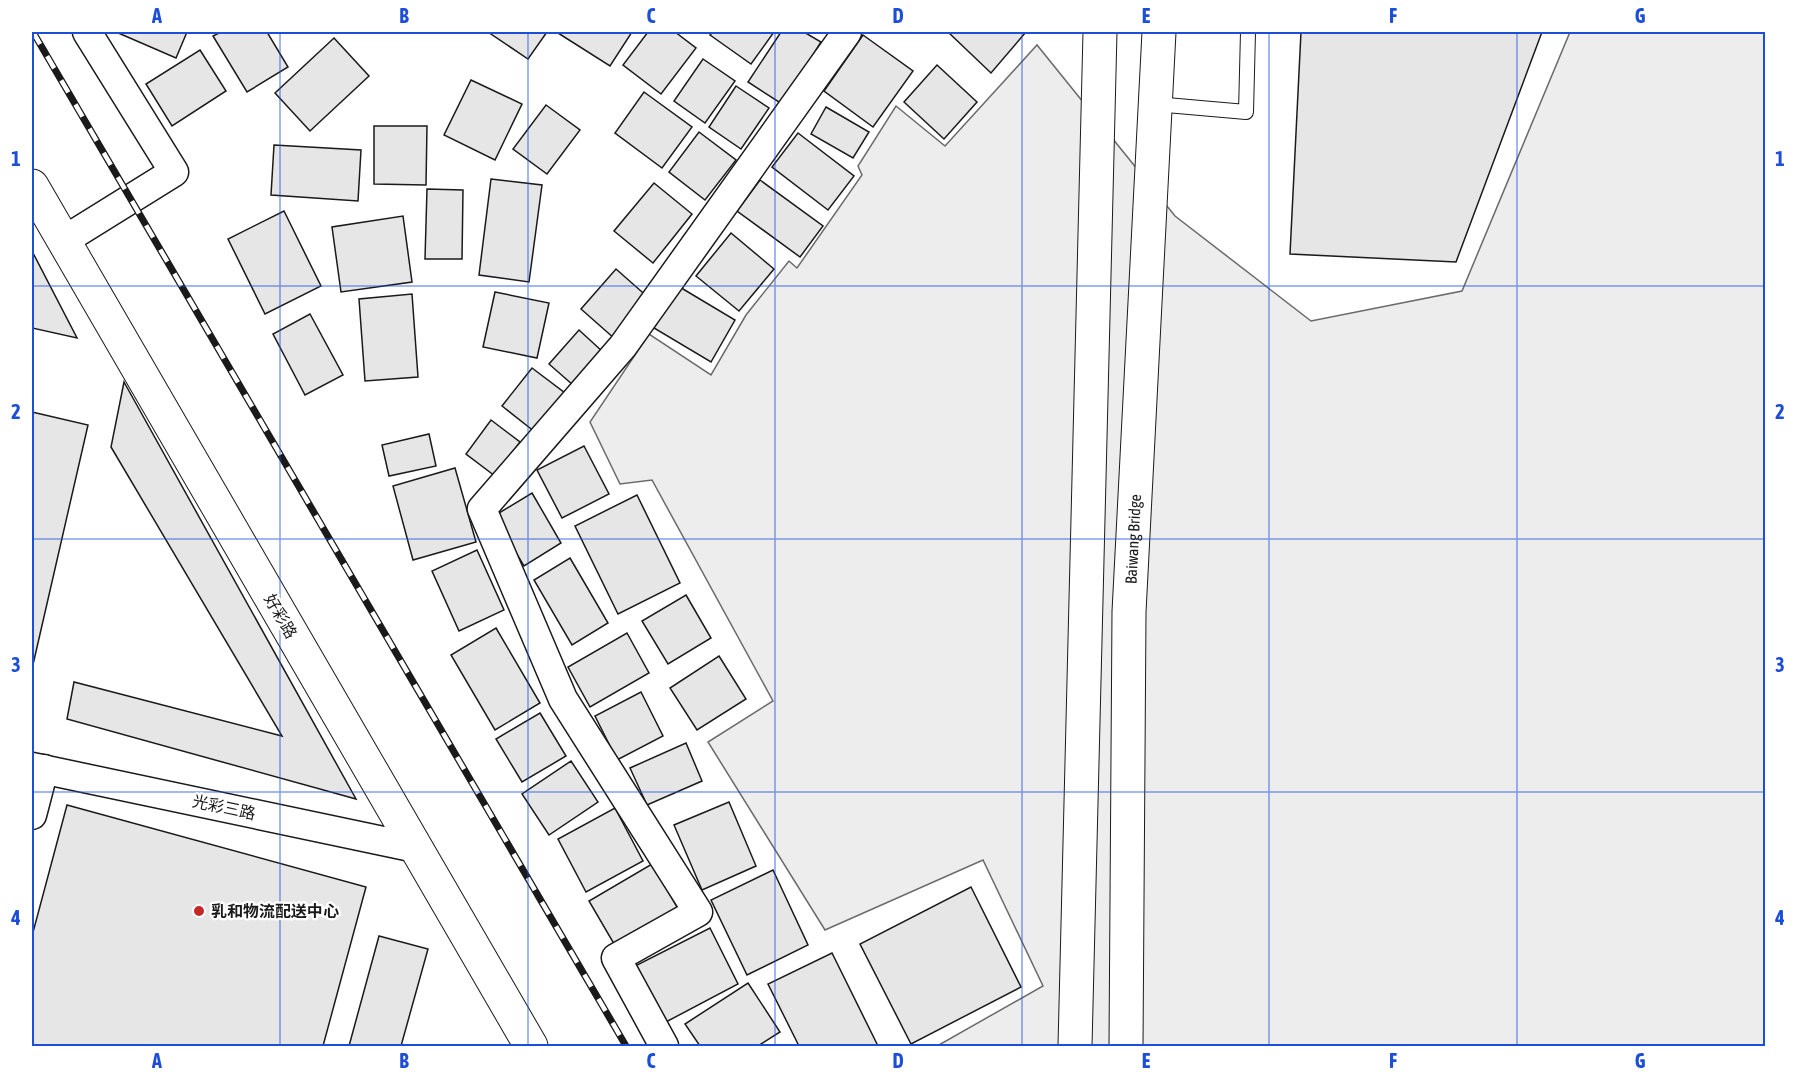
<svg xmlns="http://www.w3.org/2000/svg" width="1797" height="1078" viewBox="0 0 1797 1078" font-family="'Asap Condensed','Noto Sans SC',sans-serif">
	<style>
		.built { fill: #ededed; stroke: #6a6a6a; stroke-width: 1.5 }
		.building { fill: #e6e6e6; stroke: #1a1a1a; stroke-width: 1.5 }
		.lines { fill: none; stroke-linecap: round; stroke-linejoin: round }
		.service-casing { stroke: #1a1a1a; stroke-width: 16 }
		.minor-casing { stroke: #1a1a1a; stroke-width: 31 }
		.tertiary-casing { stroke: #1a1a1a; stroke-width: 35 }
		.primary-casing { stroke: #1a1a1a; stroke-width: 35 }
		.service { stroke: #fff; stroke-width: 14 }
		.minor { stroke: #fff; stroke-width: 28 }
		.tertiary { stroke: #fff; stroke-width: 33 }
		.primary { stroke: #fff; stroke-width: 33 }
		.rail-casing { stroke: #1a1a1a; stroke-width: 7 }
		.rail { stroke: #fff; stroke-width: 4.5; stroke-dasharray: 14; stroke-linecap: butt }
		.grid { fill: none; stroke: #1d4ed8; stroke-width: 1.5; stroke-opacity: 0.55 }
		.poi-dot { fill: #c62828; stroke: #fff; stroke-width: 2 }
		.labels { text-anchor: middle; stroke-width: 4.5; stroke-linejoin: round; paint-order: stroke }
		.street-label { font-size: 16px; fill: #1a1a1a; stroke: #fff }
		.poi-label { font-size: 16px; font-weight: bold; fill: #1a1a1a; stroke: #fff; text-anchor: start }
		.neatline { fill: none; stroke: #1d4ed8; stroke-width: 2 }
		.grid-label { font-size: 20px; text-anchor: middle; font-weight: bold; fill: #1d4ed8 }
	</style>
	<rect width="100%" height="100%" fill="#fff"/>
	<path class="built" d="M 1570,32 L 1765,32 L 1765,1046 L 937,1046 L 1043,986 L 983,860 L 825,930 L 708,742 L 773,701 L 652,480 L 620,484 L 590,422 L 649,334 L 711,375 L 746,315 L 789,261 L 797,268 L 862,175 L 858,166 L 896,106 L 945,146 L 1037,45 L 1175,216 L 1311,321 L 1462,291 Z"/>
	<g class="building">
		<path d="M 116,32 L 187,32 L 176,58 Z"/>
		<path d="M 221,32 L 267,32 L 288,67 L 247,92 L 213,36 Z"/>
		<path d="M 488,32 L 547,32 L 528,59 Z"/>
		<path d="M 560,32 L 632,32 L 610,66 L 558,33 Z"/>
		<path d="M 648,32 L 675,32 L 696,48 L 661,94 L 623,65 Z"/>
		<path d="M 713,32 L 774,32 L 751,64 L 710,35 Z"/>
		<path d="M 781,32 L 804,32 L 821,42 L 782,104 L 748,82 Z"/>
		<path d="M 948,32 L 1026,32 L 991,73 Z"/>
		<path d="M 1301,32 L 1542,32 L 1456,262 L 1290,254 Z"/>
		<path d="M 863,35 L 913,71 L 873,127 L 824,91 Z"/>
		<path d="M 334,38 L 369,76 L 310,131 L 275,93 Z"/>
		<path d="M 200,50 L 226,91 L 172,126 L 146,84 Z"/>
		<path d="M 703,59 L 735,81 L 705,123 L 674,101 Z"/>
		<path d="M 937,65 L 977,102 L 944,139 L 904,102 Z"/>
		<path d="M 471,80 L 522,104 L 495,160 L 444,135 Z"/>
		<path d="M 736,86 L 769,108 L 741,149 L 709,127 Z"/>
		<path d="M 644,92 L 692,127 L 662,168 L 615,133 Z"/>
		<path d="M 546,105 L 580,130 L 547,174 L 513,149 Z"/>
		<path d="M 826,107 L 869,132 L 853,158 L 811,134 Z"/>
		<path d="M 374,126 L 427,126 L 426,185 L 374,184 Z"/>
		<path d="M 699,132 L 736,160 L 705,200 L 669,172 Z"/>
		<path d="M 798,133 L 854,176 L 828,210 L 772,167 Z"/>
		<path d="M 274,145 L 361,150 L 358,201 L 271,195 Z"/>
		<path d="M 491,179 L 542,185 L 529,282 L 479,275 Z"/>
		<path d="M 760,180 L 823,226 L 800,257 L 737,211 Z"/>
		<path d="M 654,183 L 692,214 L 653,263 L 614,231 Z"/>
		<path d="M 427,189 L 463,190 L 462,259 L 425,259 Z"/>
		<path d="M 284,211 L 321,286 L 265,314 L 228,239 Z"/>
		<path d="M 403,216 L 412,282 L 341,292 L 332,227 Z"/>
		<path d="M 731,233 L 774,269 L 739,311 L 696,276 Z"/>
		<path d="M 32,251 L 77,338 L 32,328 Z"/>
		<path d="M 616,269 L 650,299 L 615,339 L 581,309 Z"/>
		<path d="M 678,286 L 735,320 L 711,362 L 654,328 Z"/>
		<path d="M 495,292 L 549,303 L 537,358 L 483,347 Z"/>
		<path d="M 412,294 L 418,377 L 365,381 L 359,299 Z"/>
		<path d="M 310,314 L 343,375 L 305,395 L 273,334 Z"/>
		<path d="M 579,330 L 603,352 L 573,385 L 549,364 Z"/>
		<path d="M 532,368 L 565,393 L 535,432 L 502,406 Z"/>
		<path d="M 124,382 L 356,799 L 67,719 L 74,682 L 282,736 L 111,447 Z"/>
		<path d="M 32,412 L 88,425 L 32,669 Z"/>
		<path d="M 491,420 L 520,442 L 495,476 L 466,454 Z"/>
		<path d="M 429,434 L 436,466 L 389,476 L 382,445 Z"/>
		<path d="M 584,446 L 609,494 L 562,518 L 537,470 Z"/>
		<path d="M 455,468 L 476,542 L 413,560 L 393,486 Z"/>
		<path d="M 532,493 L 561,543 L 524,566 L 494,516 Z"/>
		<path d="M 637,495 L 680,583 L 618,614 L 575,526 Z"/>
		<path d="M 477,550 L 504,610 L 459,631 L 432,571 Z"/>
		<path d="M 570,558 L 608,623 L 572,645 L 534,580 Z"/>
		<path d="M 686,595 L 711,638 L 668,664 L 642,621 Z"/>
		<path d="M 496,628 L 540,703 L 495,730 L 451,655 Z"/>
		<path d="M 627,633 L 649,673 L 590,707 L 568,667 Z"/>
		<path d="M 719,656 L 746,699 L 697,730 L 670,688 Z"/>
		<path d="M 641,692 L 663,736 L 617,760 L 595,716 Z"/>
		<path d="M 540,713 L 566,756 L 522,782 L 496,739 Z"/>
		<path d="M 686,743 L 702,781 L 647,805 L 630,768 Z"/>
		<path d="M 571,761 L 598,802 L 549,835 L 522,794 Z"/>
		<path d="M 729,802 L 756,866 L 702,890 L 674,825 Z"/>
		<path d="M 67,805 L 366,887 L 323,1046 L 32,1046 L 32,936 Z"/>
		<path d="M 615,808 L 643,861 L 586,892 L 558,839 Z"/>
		<path d="M 652,864 L 680,912 L 617,949 L 589,901 Z"/>
		<path d="M 773,870 L 808,945 L 747,975 L 711,900 Z"/>
		<path d="M 971,887 L 1021,987 L 911,1044 L 860,944 Z"/>
		<path d="M 710,928 L 738,984 L 664,1023 L 635,966 Z"/>
		<path d="M 379,936 L 428,949 L 401,1046 L 349,1046 Z"/>
		<path d="M 832,953 L 878,1046 L 799,1046 L 768,984 Z"/>
		<path d="M 748,983 L 780,1032 L 758,1046 L 700,1046 L 685,1024 Z"/>
	</g>
	<g class="lines">
		<g class="service-casing">
			<path id="service" d="M 1155,104 L 1246,112 L 1248,32"/>
		</g>
		<g class="minor-casing">
			<g id="minor">
				<path d="M 63,241 L 174,172 L 87,32"/>
				<path d="M 32,767 L 416,848"/>
				<path d="M 32,815 L 44,769"/>
				<path d="M 664,1046 L 616,958 L 698,912 L 563,699 L 482,509 L 623,346 L 847,32"/>
			</g>
		</g>
		<g class="tertiary-casing">
			<path id="tertiary" d="M 32,186 L 531,1046"/>
		</g>
		<g class="primary-casing">
			<g id="primary">
				<path d="M 1075,1046 L 1100,32"/>
				<path id="s1" d="M 1126,1046 L 1129,612 L 1159,32"/>
			</g>
		</g>
		<use href="#service" class="service"/>
		<use href="#minor" class="minor"/>
		<use href="#tertiary" class="tertiary"/>
		<use href="#primary" class="primary"/>
		<g class="rail-casing">
			<path id="rail" d="M 33,32 L 626,1046"/>
		</g>
		<use href="#rail" class="rail"/>
	</g>
	<path class="grid" d="M 280,32 L 280,1046M 528,32 L 528,1046M 775,32 L 775,1046M 1022,32 L 1022,1046M 1269,32 L 1269,1046M 1517,32 L 1517,1046M 32,286 L 1766,286M 32,539 L 1766,539M 32,792 L 1766,792"/>
	<circle class="poi-dot" cx="199" cy="911" r="6"/>
	<g class="labels">
		<g class="street-label">
			<text dy="6" stroke="none"><textPath href="#s1" startOffset="507">Baiwang Bridge</textPath></text>
			<text transform="translate(281 616) rotate(60)" y="6">好彩路</text>
			<text transform="translate(224 807) rotate(12)" y="6">光彩三路</text>
		</g>
		<g class="poi-label">
			<text x="211" y="917">乳和物流配送中心</text>
		</g>
	</g>
	<rect width="1797" height="1078" fill="none" stroke="#ffffff" stroke-width="66"/>
	<rect x="33" y="33" width="1731" height="1012" class="neatline"/>
	<g class="grid-label">
		<text x="157" y="23">A</text>
		<text x="404" y="23">B</text>
		<text x="651" y="23">C</text>
		<text x="898" y="23">D</text>
		<text x="1146" y="23">E</text>
		<text x="1393" y="23">F</text>
		<text x="1640" y="23">G</text>
		<text x="16" y="166">1</text>
		<text x="1780" y="166">1</text>
		<text x="16" y="419">2</text>
		<text x="1780" y="419">2</text>
		<text x="16" y="672">3</text>
		<text x="1780" y="672">3</text>
		<text x="16" y="925">4</text>
		<text x="1780" y="925">4</text>
		<text x="157" y="1068">A</text>
		<text x="404" y="1068">B</text>
		<text x="651" y="1068">C</text>
		<text x="898" y="1068">D</text>
		<text x="1146" y="1068">E</text>
		<text x="1393" y="1068">F</text>
		<text x="1640" y="1068">G</text>
	</g>
</svg>
